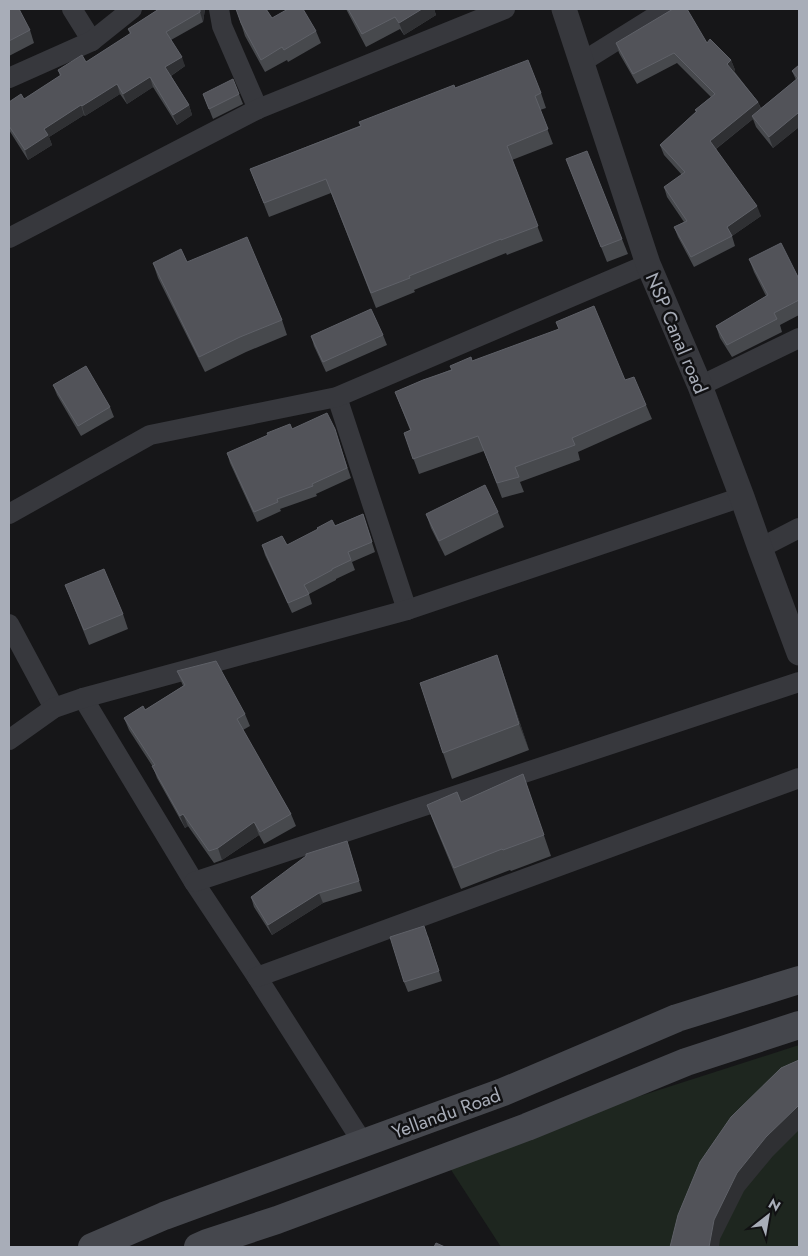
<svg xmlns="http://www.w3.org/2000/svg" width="808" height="1256" viewBox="0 0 808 1256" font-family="Jost,sans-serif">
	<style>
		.green { fill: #1e261f }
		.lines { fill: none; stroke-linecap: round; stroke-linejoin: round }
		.minor { stroke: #37383d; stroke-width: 20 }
		.tertiary { stroke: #37383d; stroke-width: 25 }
		.secondary { stroke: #45474d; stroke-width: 28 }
		.wall { fill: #47494d }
		.shaded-wall { fill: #2f3033 }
		.building { fill: #525359; stroke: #5f6168 }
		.labels { text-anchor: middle; stroke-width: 5; stroke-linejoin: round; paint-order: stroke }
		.street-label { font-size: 19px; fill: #a8adb8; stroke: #111113 }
	</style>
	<rect width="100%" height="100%" fill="#161618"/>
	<path class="green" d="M 799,1045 L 799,1247 L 501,1247 L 444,1159 Z"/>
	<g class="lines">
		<g class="minor">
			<path d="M 72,9 L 92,41"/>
			<path d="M 219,9 L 222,26 L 258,109"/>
			<path d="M 582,62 L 667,9"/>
			<path d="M 9,78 L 92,41 L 132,9"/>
			<path d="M 9,238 L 258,109 L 505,9"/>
			<path d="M 700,386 L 799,338"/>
			<path d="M 337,397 L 407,610"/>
			<path d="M 9,514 L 150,435 L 337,397 L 648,264"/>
			<path d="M 760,548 L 799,528"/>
			<path d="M 9,624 L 54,708"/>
			<path d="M 83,698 L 194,882 L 257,977 L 363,1143"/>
			<path d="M 9,740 L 54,708 L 83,698 L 407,610 L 742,497"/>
			<path d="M 194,882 L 799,682"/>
			<path d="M 257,977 L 799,778"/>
		</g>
		<path class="tertiary" d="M 564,9 L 648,264 L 700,386 L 742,497 L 760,548 L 799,653"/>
		<g class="secondary">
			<path d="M 92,1247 L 164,1216 L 503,1092 L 677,1018 L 799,980"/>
			<path d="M 198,1247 L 207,1243 L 277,1220 L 527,1127 L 686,1062 L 799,1025"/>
		</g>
	</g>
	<g class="wall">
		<path d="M 9,9 L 30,30 L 34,43 L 9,56 Z"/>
		<path d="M 205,9 L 203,22 L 171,40 L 185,66 L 171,76 L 189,105 L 192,115 L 177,125 L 153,87 L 127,104 L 120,94 L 85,116 L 84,115 L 49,137 L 52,145 L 28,160 L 9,130 L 9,102 L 24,99 L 60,76 L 58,70 L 86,62 L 130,34 L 128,29 L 156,11 Z"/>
		<path d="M 234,9 L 266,9 L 272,18 L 316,31 L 321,43 L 288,62 L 287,60 L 265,72 L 245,36 L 237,11 Z"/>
		<path d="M 346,9 L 434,9 L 436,15 L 404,35 L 400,29 L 366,47 Z"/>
		<path d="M 616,43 L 707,43 L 731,60 L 735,70 L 734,71 L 758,102 L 761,108 L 796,80 L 792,71 L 799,65 L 799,127 L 773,148 L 756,127 L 753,119 L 716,149 L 761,216 L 732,236 L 735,246 L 694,267 L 678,237 L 674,227 L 684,222 L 667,197 L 664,187 L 682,175 L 664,155 L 660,145 L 696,112 L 695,110 L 711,97 L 677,63 L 637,84 L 619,53 Z"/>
		<path d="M 455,88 L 541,93 L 546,108 L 540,110 L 553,144 L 512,160 L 543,241 L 507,255 L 506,253 L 414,290 L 415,292 L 376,308 L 331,193 L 269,217 L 250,169 Z"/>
		<path d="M 203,94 L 239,94 L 243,104 L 213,119 Z"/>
		<path d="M 566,159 L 622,239 L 628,254 L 607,262 Z"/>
		<path d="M 749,259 L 799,279 L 799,315 L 780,325 L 782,332 L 732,357 L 720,338 L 716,326 L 766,296 L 754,272 Z"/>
		<path d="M 187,262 L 282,320 L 287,335 L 246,352 L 205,372 L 158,278 L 153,263 Z"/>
		<path d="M 383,335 L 387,345 L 326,372 L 314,346 L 311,336 Z"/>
		<path d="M 472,361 L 625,380 L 646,405 L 652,419 L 578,452 L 580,460 L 520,482 L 524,492 L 502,498 L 484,451 L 419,474 L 404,433 L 410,430 L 395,392 Z"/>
		<path d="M 53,385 L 110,407 L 114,417 L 81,436 L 57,395 Z"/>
		<path d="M 292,429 L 338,439 L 351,478 L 316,494 L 317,496 L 280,509 L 281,511 L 257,522 L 230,463 L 227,453 Z"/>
		<path d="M 498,512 L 504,527 L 445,556 L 431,528 L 426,514 Z"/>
		<path d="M 363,514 L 375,552 L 352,562 L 355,570 L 336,579 L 336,580 L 309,594 L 312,604 L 292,613 L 265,555 L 262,545 L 287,545 Z"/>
		<path d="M 65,585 L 123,614 L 128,629 L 89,645 Z"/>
		<path d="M 497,655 L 529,750 L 452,779 L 443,753 Z"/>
		<path d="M 177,671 L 245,714 L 250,726 L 243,730 L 291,814 L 296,826 L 264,844 L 259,835 L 222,860 L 214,863 L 188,826 L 185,828 L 157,778 L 153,767 L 129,730 L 124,718 L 145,710 L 183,686 Z"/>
		<path d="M 523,774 L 551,856 L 511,871 L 510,870 L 461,889 L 435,826 L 427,805 L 461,802 Z"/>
		<path d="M 350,851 L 362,891 L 323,903 L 272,935 L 254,907 L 251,897 Z"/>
		<path d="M 428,936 L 442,981 L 408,992 L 404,982 Z"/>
	</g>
	<g class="shaded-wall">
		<path d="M 200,9 L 205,9 L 203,22 L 200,12 Z"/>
		<path d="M 422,9 L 434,9 L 436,15 L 404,35 L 399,23 Z"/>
		<path d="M 182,57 L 185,66 L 169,77 L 165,67 Z"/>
		<path d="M 731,60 L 735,70 L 731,74 L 727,64 Z"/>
		<path d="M 150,77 L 153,87 L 127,104 L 123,94 Z"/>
		<path d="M 117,84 L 120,94 L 85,116 L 82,106 Z"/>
		<path d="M 758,102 L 762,112 L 752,116 L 753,119 L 713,151 L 710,141 Z"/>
		<path d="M 81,105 L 84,115 L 49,137 L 52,145 L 28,160 L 25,150 L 44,129 Z"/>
		<path d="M 189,105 L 192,115 L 177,125 L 173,115 Z"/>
		<path d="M 798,113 L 799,117 L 799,127 L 773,148 L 769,137 Z"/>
		<path d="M 757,206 L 761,216 L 732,236 L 727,227 Z"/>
		<path d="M 497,655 L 506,681 L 529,750 L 519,724 Z"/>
		<path d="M 183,814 L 188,826 L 185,828 L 180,816 Z"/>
		<path d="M 254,822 L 259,835 L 222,860 L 218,848 Z"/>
		<path d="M 319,893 L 323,903 L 272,935 L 268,925 Z"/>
		<path d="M 799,1105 L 799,1130 L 773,1156 L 744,1191 L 720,1239 L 719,1247 L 709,1247 L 714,1220 L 737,1173 L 766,1137 Z"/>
	</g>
	<g class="building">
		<path d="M 9,9 L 19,9 L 30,30 L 9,41 Z"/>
		<path d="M 159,9 L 200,9 L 200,12 L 166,32 L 182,57 L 165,67 L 189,105 L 173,115 L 150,77 L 123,94 L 117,84 L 82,106 L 81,105 L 44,129 L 48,135 L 25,150 L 9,126 L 9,102 L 21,94 L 24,99 L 61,75 L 58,70 L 82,55 L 86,62 L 131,33 L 128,29 Z"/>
		<path d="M 236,9 L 266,9 L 272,18 L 288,9 L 303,9 L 316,31 L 284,50 L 282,47 L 261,60 L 241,23 Z"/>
		<path d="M 348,9 L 422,9 L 399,23 L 395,17 L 362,34 Z"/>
		<path d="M 673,9 L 687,9 L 707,43 L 710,39 L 731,60 L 727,64 L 758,102 L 710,141 L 757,206 L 727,227 L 732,236 L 691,257 L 674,227 L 687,221 L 664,187 L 685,172 L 660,145 L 697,111 L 695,110 L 715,94 L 674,53 L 633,74 L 616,43 Z"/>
		<path d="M 528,60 L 541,93 L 535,96 L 548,129 L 507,146 L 538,226 L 501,240 L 501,239 L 409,276 L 410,278 L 371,293 L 326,179 L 264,203 L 250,169 L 361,126 L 359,122 L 454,85 L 455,88 Z"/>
		<path d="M 799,65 L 799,115 L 798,113 L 769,137 L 752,116 L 798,78 L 792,71 Z"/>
		<path d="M 233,79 L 239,94 L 209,109 L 203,94 Z"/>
		<path d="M 587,151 L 622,239 L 601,247 L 566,159 Z"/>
		<path d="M 247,237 L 282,320 L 240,337 L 199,357 L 153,263 L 181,249 L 187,262 Z"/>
		<path d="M 781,243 L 799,279 L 799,300 L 774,313 L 777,319 L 727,345 L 716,326 L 768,295 L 749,259 Z"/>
		<path d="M 594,306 L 625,380 L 634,377 L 646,405 L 572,438 L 575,445 L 515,467 L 519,477 L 497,483 L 478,436 L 413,459 L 404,433 L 411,430 L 395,392 L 423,380 L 452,370 L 450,366 L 471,357 L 472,361 L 559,329 L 556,322 Z"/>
		<path d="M 371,309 L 383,335 L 323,362 L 311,336 Z"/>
		<path d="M 86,366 L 110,407 L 78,426 L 53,385 Z"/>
		<path d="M 327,413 L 335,429 L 347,468 L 312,484 L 313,486 L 277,499 L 278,502 L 254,512 L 227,453 L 268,435 L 267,433 L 290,424 L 292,429 Z"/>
		<path d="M 485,485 L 498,512 L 439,541 L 426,514 Z"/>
		<path d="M 363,514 L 372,542 L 348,552 L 351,560 L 332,569 L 332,570 L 304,585 L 309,594 L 288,603 L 262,545 L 282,536 L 287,545 L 318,529 L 317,528 L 332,520 L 335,526 Z"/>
		<path d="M 104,569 L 123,614 L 84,630 L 65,585 Z"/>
		<path d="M 497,655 L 519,724 L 443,753 L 420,683 Z"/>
		<path d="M 216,661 L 245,714 L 237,719 L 291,814 L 260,832 L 254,822 L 218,848 L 209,851 L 183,814 L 180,816 L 152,766 L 155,765 L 124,718 L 143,706 L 145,710 L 185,685 L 177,671 Z"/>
		<path d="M 523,774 L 544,835 L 503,850 L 502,849 L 454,868 L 427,805 L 457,792 L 461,802 Z"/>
		<path d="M 347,841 L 359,881 L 319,893 L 268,925 L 251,897 L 306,856 L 306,854 Z"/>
		<path d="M 424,926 L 439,971 L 404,982 L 390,937 Z"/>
		<path d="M 799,1060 L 799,1105 L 766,1137 L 737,1173 L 714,1220 L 709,1247 L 670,1247 L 678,1215 L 700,1162 L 731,1117 L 781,1068 Z"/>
		<path d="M 436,1243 L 445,1247 L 434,1247 Z"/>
	</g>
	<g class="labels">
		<g class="street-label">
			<text transform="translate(677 333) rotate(67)" y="7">NSP Canal road</text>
			<text transform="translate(446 1113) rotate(-20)" y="7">Yellandu Road</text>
		</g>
	</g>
	<rect width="808" height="1256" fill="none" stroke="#a8adb8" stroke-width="20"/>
	<g transform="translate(768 1216) rotate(31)" stroke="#111113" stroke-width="4" paint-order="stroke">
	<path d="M0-4L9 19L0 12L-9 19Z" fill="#a8adb8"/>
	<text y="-8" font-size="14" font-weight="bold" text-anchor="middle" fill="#a8adb8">N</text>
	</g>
</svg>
